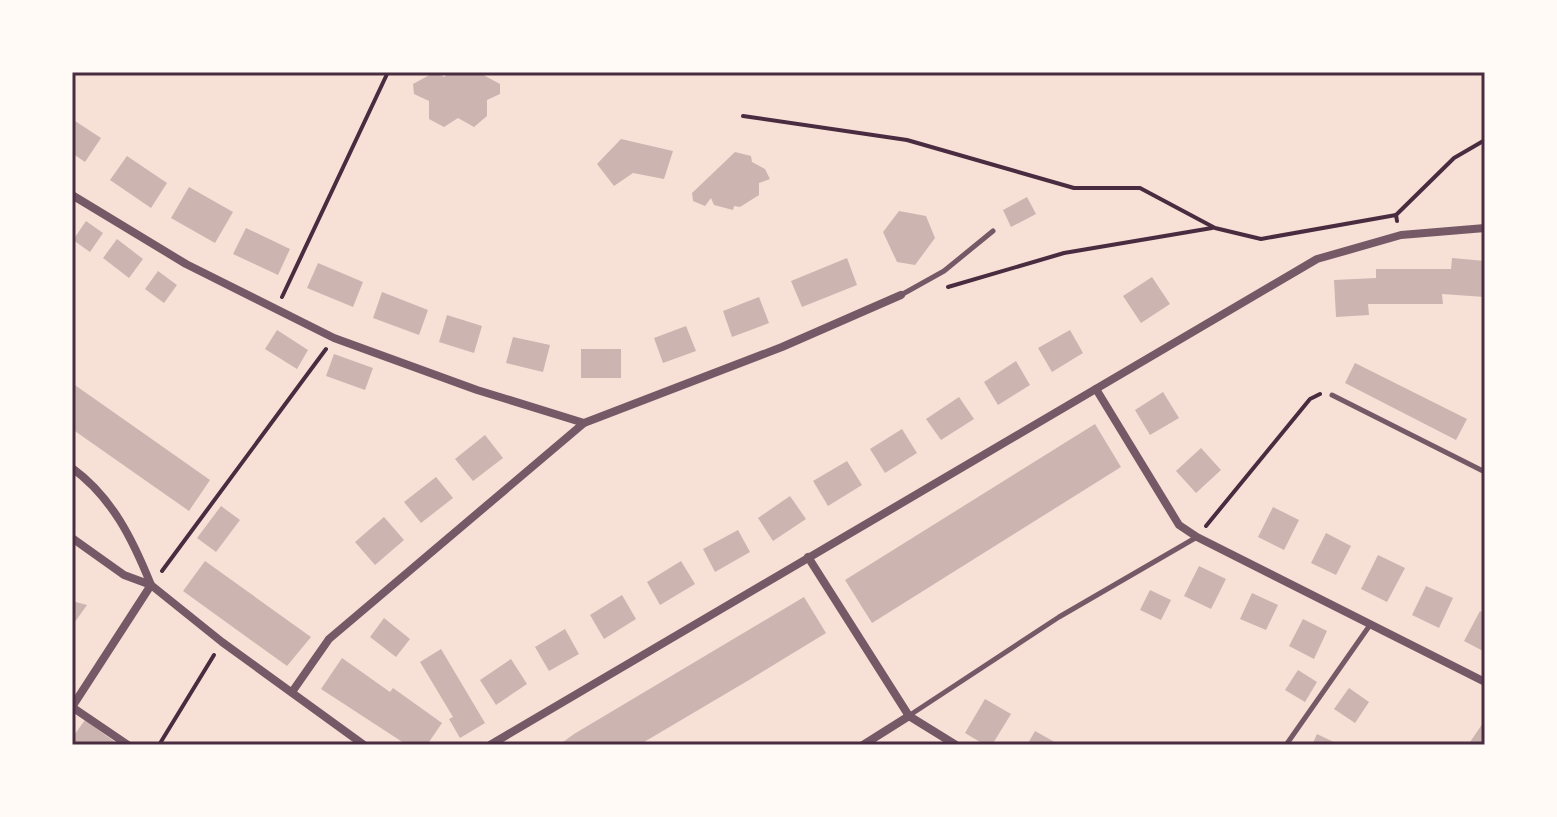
<svg xmlns="http://www.w3.org/2000/svg" width="1557" height="817" font-family="Ubuntu,sans-serif">
  <style>
    .building { fill: #ccb4b1 }
    .lines { fill: none; stroke-linecap: round; stroke-linejoin: round }
    .path { stroke: #4a2c40; stroke-width: 4 }
    .service { stroke: #755966; stroke-width: 5 }
    .minor { stroke: #755966; stroke-width: 8 }
    .neatline { fill: none; stroke: #4a2c40; stroke-width: 3 }
  </style>
  <rect width="100%" height="100%" fill="#f7e1d7"/>
  <g class="building">
    <path d="M435,72L444,77L451,72H478L500,84V94L487,100V116L474,127L458,118L444,127L429,119V101L414,94L413,84Z"/>
    <path d="M72,119L101,138L85,162L72,153Z"/>
    <path d="M621,139L673,151L664,179L633,173L614,186L597,164Z"/>
    <path d="M735,152L751,156L752,162L765,169L770,179L759,183V195L740,207L734,206L733,210L714,205L711,198L705,206L693,201L692,193Z"/>
    <path d="M127,156L167,183L151,208L110,180Z"/>
    <path d="M189,187L233,212L215,243L171,218Z"/>
    <path d="M1027,197L1036,214L1011,227L1003,210Z"/>
    <path d="M899,211L926,216L935,238L915,265L897,262L883,232Z"/>
    <path d="M86,221L103,233L90,252L73,240Z"/>
    <path d="M246,228L290,249L278,275L233,254Z"/>
    <path d="M117,239L143,259L129,278L103,258Z"/>
    <path d="M847,258L857,285L802,307L791,281Z"/>
    <path d="M1452,258L1485,261V297L1442,294L1443,304H1368L1369,315L1336,317L1334,280L1376,278V269H1451Z"/>
    <path d="M318,263L363,282L353,307L307,288Z"/>
    <path d="M158,271L177,285L164,303L145,289Z"/>
    <path d="M1152,277L1170,304L1141,323L1123,296Z"/>
    <path d="M382,292L428,310L419,335L373,318Z"/>
    <path d="M759,297L769,323L732,337L723,311Z"/>
    <path d="M447,315L482,326L474,353L439,342Z"/>
    <path d="M686,326L696,351L663,363L654,338Z"/>
    <path d="M277,330L308,350L297,369L265,349Z"/>
    <path d="M1070,330L1083,353L1052,372L1038,348Z"/>
    <path d="M513,337L550,345L543,372L506,363Z"/>
    <rect x="581" y="349" width="40" height="29"/>
    <path d="M334,354L373,368L365,390L326,376Z"/>
    <path d="M1016,361L1030,385L998,405L984,382Z"/>
    <path d="M1355,363L1467,419L1456,440L1345,383Z"/>
    <path d="M72,383L210,480L189,511L72,429Z"/>
    <path d="M1163,392L1179,418L1150,435L1135,410Z"/>
    <path d="M959,397L974,419L941,440L926,419Z"/>
    <path d="M1095,424L1121,467L872,623L845,580Z"/>
    <path d="M902,429L917,453L885,473L870,449Z"/>
    <path d="M485,435L503,458L473,481L455,459Z"/>
    <path d="M1201,448L1221,470L1196,493L1176,471Z"/>
    <path d="M847,461L862,485L828,506L813,481Z"/>
    <path d="M436,477L453,498L421,523L404,502Z"/>
    <path d="M790,496L806,519L773,541L758,518Z"/>
    <path d="M221,506L240,520L216,552L197,538Z"/>
    <path d="M1273,507L1299,520L1284,550L1258,537Z"/>
    <path d="M384,517L404,540L375,565L355,542Z"/>
    <path d="M738,530L750,552L715,572L703,549Z"/>
    <path d="M1326,533L1351,546L1336,575L1311,563Z"/>
    <path d="M1378,555L1405,568L1387,602L1361,589Z"/>
    <path d="M205,561L311,637L287,666L183,591Z"/>
    <path d="M681,561L695,584L660,605L647,582Z"/>
    <path d="M1199,566L1226,579L1211,609L1184,596Z"/>
    <path d="M1426,586L1453,598L1439,628L1412,615Z"/>
    <path d="M1150,590L1171,600L1161,620L1140,610Z"/>
    <path d="M1252,593L1278,605L1266,630L1240,619Z"/>
    <path d="M622,595L636,619L604,639L590,615Z"/>
    <path d="M804,597L826,633L749,680L639,745H559L574,734Z"/>
    <path d="M72,601L87,605L72,626Z"/>
    <path d="M1480,611L1485,614V652L1464,641Z"/>
    <path d="M384,618L410,639L396,657L370,637Z"/>
    <path d="M1303,619L1327,631L1314,659L1289,646Z"/>
    <path d="M565,629L579,654L549,671L535,647Z"/>
    <path d="M441,649L485,723L460,738L449,719L453,717L420,662Z"/>
    <path d="M342,658L390,692L393,688L442,723L427,745H407L321,689Z"/>
    <path d="M511,659L527,684L496,705L480,680Z"/>
    <path d="M1298,670L1317,682L1305,702L1285,690Z"/>
    <path d="M1349,688L1369,702L1355,723L1334,709Z"/>
    <path d="M985,699L1011,714L992,745H985L965,733Z"/>
    <path d="M85,720L119,745H72V738Z"/>
    <path d="M1485,720V745H1468L1470,742Z"/>
    <path d="M1035,731L1060,745H1027Z"/>
    <path d="M1317,734L1340,745H1312Z"/>
  </g>
  <g class="lines">
    <g class="path">
      <path d="M743,116L907,140L1074,188H1140L1215,228L1261,239L1396,215L1397,221"/>
      <path d="M1396,215L1454,158L1485,140"/>
      <path d="M948,287L1064,253L1212,228"/>
      <path d="M282,297L388,72"/>
      <path d="M1206,526L1310,399L1320,394"/>
      <path d="M162,571L326,349"/>
      <path d="M159,745L214,655"/>
    </g>
    <g class="service">
      <path d="M901,295L944,271L993,231"/>
      <path d="M1332,395L1485,472"/>
      <path d="M910,715L1059,617L1197,537"/>
      <path d="M1286,745L1370,625"/>
    </g>
    <g class="minor">
      <path d="M72,195L186,264L334,338L477,390L584,423"/>
      <path d="M1096,389L1179,525L1197,537L1485,682"/>
      <path d="M72,468C112,497 133,540 151,585"/>
      <path d="M72,538L124,575L151,585L222,642L364,745"/>
      <path d="M808,557L909,716L956,745"/>
      <path d="M292,692L329,639L584,423L782,347L901,295"/>
      <path d="M72,707L151,585"/>
      <path d="M72,707L128,745"/>
      <path d="M490,745L1317,259L1401,235L1485,228"/>
      <path d="M863,745L909,716"/>
    </g>
  </g>
  <rect width="1557" height="817" fill="none" stroke="#fffaf5" stroke-width="148"/>
  <rect x="74" y="74" width="1409" height="669" class="neatline"/>
</svg>
